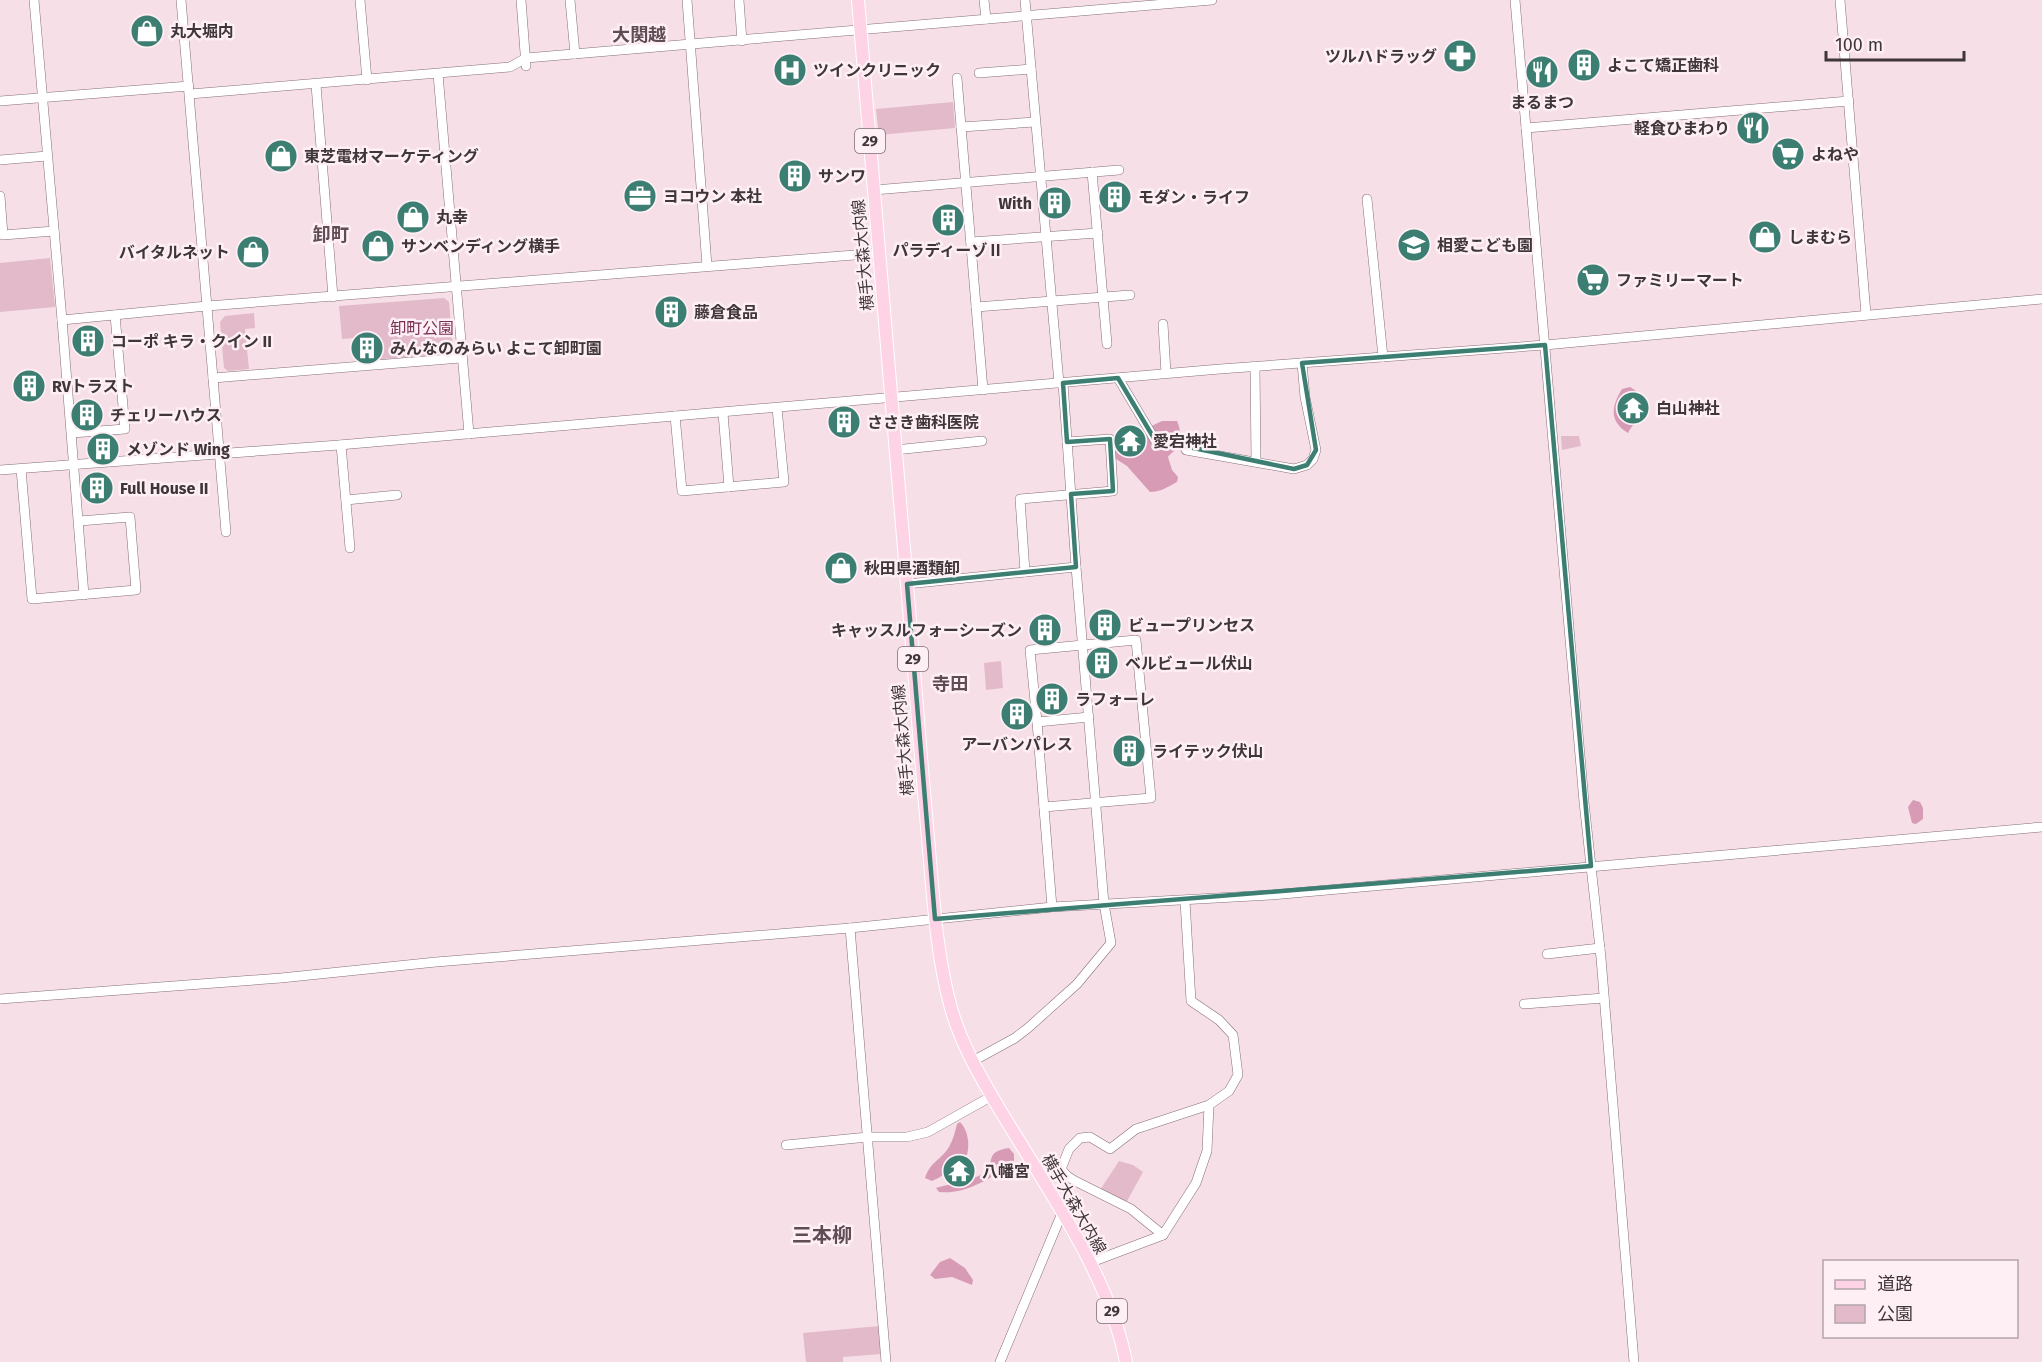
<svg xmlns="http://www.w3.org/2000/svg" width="2042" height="1362" font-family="'Fira Sans','Noto Sans JP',sans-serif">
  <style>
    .green { fill: #e2baca }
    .forest { fill: #d79bb5 }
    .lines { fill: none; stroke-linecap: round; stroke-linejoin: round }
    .minor-casing { stroke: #856f78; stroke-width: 10 }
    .major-casing { stroke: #fff; stroke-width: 14 }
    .minor { stroke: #fff; stroke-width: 9 }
    .major { stroke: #fed3e5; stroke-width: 12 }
    .marked { fill: none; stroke: #3c7f72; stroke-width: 4.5; stroke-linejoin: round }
    .labels { text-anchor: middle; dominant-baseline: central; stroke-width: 5; stroke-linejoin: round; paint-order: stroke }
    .shield { fill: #feeff5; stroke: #786e71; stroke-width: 1.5 }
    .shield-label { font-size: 15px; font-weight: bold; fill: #3f3639 }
    .poi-label { font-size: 16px; font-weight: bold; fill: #3f3639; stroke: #feeff5; text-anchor: start }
    .street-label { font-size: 16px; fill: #3f3639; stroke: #feeff5 }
    .park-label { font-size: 16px; fill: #793155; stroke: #feeff5 }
    .neighbourhood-label { font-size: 18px; font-weight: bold; fill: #604c54; stroke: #feeff5 }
    .quarter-label { font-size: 20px; font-weight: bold; fill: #604c54; stroke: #feeff5 }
  </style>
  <rect width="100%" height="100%" fill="#f7dfe8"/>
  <g class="green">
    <path d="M953,102L955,128L879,135L876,109Z"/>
    <path d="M50,258L55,307L0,312V263Z"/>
    <path d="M444,298L449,302L453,349L449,354L381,359L379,336L342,339L339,306Z"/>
    <path d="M254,313L255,328L245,329L249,369L228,371L224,368L220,322L225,316Z"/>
    <path d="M1561,436H1579L1581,446L1562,450Z"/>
    <path d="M1001,661L1003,688L986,690L984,663Z"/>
    <path d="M1119,1161L1133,1165L1143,1172L1126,1203L1100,1190Z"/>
    <path d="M879,1326L881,1354L843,1357V1362H806L803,1333Z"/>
  </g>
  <g class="forest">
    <path d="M1630,387L1644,396C1650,418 1636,417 1628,433C1609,421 1611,407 1622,389Z"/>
    <path d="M1162,421H1177C1181,429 1182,443 1175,450C1172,453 1169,455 1168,457L1172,470L1178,477L1177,482C1168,487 1160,492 1150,492L1127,466L1113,457C1113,441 1112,430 1130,425L1141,431Z"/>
    <path d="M1913,800L1920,802L1923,808V819L1916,824L1912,823L1908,807Z"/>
    <path d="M960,1122C968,1130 970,1144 967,1155C964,1163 940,1178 932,1181L925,1178C930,1162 940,1161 949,1147C953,1140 955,1132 957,1124Z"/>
    <path d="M1009,1148L1014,1154V1161C993,1177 967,1195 939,1192L936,1188C948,1184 977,1180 985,1172C996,1161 984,1152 1009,1148Z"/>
    <path d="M950,1258L965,1268L973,1280L972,1285L952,1277L935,1279L930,1275L940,1262Z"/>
  </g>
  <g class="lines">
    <defs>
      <g id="minor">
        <path d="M34,0L62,320L84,595"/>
        <path d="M181,0L226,532"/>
        <path d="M360,0L367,80"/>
        <path d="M521,0L526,66"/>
        <path d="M570,0L575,54"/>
        <path d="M687,0L707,266"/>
        <path d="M739,0L742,41"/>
        <path d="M984,0L986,19"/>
        <path d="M1025,0L1059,383"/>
        <path d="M1515,0L1584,802L1601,958L1634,1362"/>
        <path d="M1840,0L1866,314"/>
        <path d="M979,73L1031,69"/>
        <path d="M438,74L469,434"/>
        <path d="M957,78L983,390"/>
        <path d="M316,85L333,297"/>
        <path d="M190,94L510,67L526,58L1212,0"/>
        <path d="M0,101L189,86"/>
        <path d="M961,127L1035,122"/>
        <path d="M1526,128L1849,101"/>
        <path d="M0,160L47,156"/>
        <path d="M1092,172L1107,344"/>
        <path d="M874,190L1119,170"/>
        <path d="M0,196L3,235L54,231"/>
        <path d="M1367,199L1383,357"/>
        <path d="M971,242L1098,233"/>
        <path d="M976,307L1130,295"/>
        <path d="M62,320L207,306L880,253"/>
        <path d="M1163,324L1166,373"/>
        <path d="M1255,366L1256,462"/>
        <path d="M213,378L461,358"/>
        <path d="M1118,378L1155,440L1185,446L1186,450L1294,469L1307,465L1313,459L1316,450L1305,397L1302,363"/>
        <path d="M723,413L729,487"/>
        <path d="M675,416L682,491L784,482L777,408"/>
        <path d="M72,433L125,429L115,315"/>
        <path d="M341,445L350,548"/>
        <path d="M895,450L982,441"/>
        <path d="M21,469L32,599L136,590L130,517L79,521"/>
        <path d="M0,470L339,445L1220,369L1545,345L2042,299"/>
        <path d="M346,500L397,495"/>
        <path d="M1025,572L1020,499L1113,491L1110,439L1067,442"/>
        <path d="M907,584L1076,567"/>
        <path d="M1037,722L1052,907"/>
        <path d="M1044,807L1151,798L1136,640L1030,650L1037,722L1089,717"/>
        <path d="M850,928L886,1362"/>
        <path d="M1547,954L1600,948"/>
        <path d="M0,999L281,978L436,962L850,928L1052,907L1271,895L2042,827"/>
        <path d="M1524,1004L1604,998"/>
        <path d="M973,1061L1015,1038L1028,1028L1077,984L1111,943L1104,904L1076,567L1063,383"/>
        <path d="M786,1145L868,1137H907L928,1132L992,1096"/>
        <path d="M1061,1169L1067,1176L1075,1181L1131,1209L1163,1235"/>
        <path d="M1043,1182L1061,1169L1069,1149L1080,1138L1090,1137L1110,1149L1136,1129L1209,1105"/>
        <path d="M1089,1263L1163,1235L1196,1183L1207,1151L1209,1105L1229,1091L1238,1075L1233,1035L1219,1020L1191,1001L1185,901"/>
        <path d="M1000,1362L1062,1213"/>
      </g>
      <path id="major" d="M858,0C877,219 895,438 913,656C918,725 924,793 930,861C934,910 938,961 951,1008C961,1044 981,1078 1000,1110C1046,1187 1109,1274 1126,1362"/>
    </defs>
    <use href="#minor" class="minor-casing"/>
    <use href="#major" class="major-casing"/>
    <use href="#minor" class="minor"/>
    <use href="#major" class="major"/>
  </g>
  <path class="marked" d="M1545,345L1591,866L935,919L907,584L1076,567L1071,494L1113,491L1110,439L1067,442L1063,383L1118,378L1155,440L1294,469L1307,465L1316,450L1302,363Z"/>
  <defs>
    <symbol id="shop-disc" viewBox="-11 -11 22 22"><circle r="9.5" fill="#3c7f72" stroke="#feeff5"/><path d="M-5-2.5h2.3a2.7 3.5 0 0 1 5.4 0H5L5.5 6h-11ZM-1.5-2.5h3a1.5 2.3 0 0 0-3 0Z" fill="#fff"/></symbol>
    <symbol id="pharmacy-disc" viewBox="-11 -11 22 22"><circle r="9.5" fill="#3c7f72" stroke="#feeff5"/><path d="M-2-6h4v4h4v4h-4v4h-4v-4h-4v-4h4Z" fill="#fff"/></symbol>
    <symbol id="building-disc" viewBox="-11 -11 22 22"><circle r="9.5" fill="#3c7f72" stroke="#feeff5"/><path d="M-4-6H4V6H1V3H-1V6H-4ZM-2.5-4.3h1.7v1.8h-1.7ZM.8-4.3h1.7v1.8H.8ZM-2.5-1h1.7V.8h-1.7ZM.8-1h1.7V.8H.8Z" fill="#fff"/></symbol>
    <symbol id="hospital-disc" viewBox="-11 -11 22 22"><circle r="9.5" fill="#3c7f72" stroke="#feeff5"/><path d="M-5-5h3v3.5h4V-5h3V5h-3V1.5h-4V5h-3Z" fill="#fff"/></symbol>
    <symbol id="restaurant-disc" viewBox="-11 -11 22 22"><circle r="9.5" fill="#3c7f72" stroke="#feeff5"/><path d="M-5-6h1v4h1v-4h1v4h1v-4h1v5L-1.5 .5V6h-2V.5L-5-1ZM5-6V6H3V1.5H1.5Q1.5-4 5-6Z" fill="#fff"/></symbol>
    <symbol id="supermarket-disc" viewBox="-11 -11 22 22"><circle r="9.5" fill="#3c7f72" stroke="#feeff5"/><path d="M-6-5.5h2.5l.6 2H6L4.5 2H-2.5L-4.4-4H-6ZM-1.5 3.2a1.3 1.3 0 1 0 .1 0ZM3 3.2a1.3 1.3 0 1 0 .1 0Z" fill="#fff"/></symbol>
    <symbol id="office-disc" viewBox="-11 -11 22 22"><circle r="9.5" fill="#3c7f72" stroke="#feeff5"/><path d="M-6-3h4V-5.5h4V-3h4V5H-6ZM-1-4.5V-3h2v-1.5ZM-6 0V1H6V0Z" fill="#fff"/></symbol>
    <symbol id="school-disc" viewBox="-11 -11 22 22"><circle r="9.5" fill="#3c7f72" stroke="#feeff5"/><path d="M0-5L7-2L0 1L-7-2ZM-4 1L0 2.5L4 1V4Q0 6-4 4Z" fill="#fff"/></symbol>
    <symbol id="temple-disc" viewBox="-11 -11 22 22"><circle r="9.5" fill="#3c7f72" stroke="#feeff5"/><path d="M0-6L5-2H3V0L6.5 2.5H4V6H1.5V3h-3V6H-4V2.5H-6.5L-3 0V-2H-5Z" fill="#fff"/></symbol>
  </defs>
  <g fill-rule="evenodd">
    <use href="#shop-disc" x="128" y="12" width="38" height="38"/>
    <use href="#pharmacy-disc" x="1441" y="37" width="38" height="38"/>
    <use href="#building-disc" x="1565" y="46" width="38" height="38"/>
    <use href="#hospital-disc" x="771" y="51" width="38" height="38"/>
    <use href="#restaurant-disc" x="1523" y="53" width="38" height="38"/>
    <use href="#restaurant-disc" x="1734" y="109" width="38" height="38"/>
    <use href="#supermarket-disc" x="1769" y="135" width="38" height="38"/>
    <use href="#shop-disc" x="262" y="137" width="38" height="38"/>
    <use href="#building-disc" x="776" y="157" width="38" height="38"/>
    <use href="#office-disc" x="621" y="177" width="38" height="38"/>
    <use href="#building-disc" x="1096" y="178" width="38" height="38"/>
    <use href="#building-disc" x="1036" y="184" width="38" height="38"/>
    <use href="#shop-disc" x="394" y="198" width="38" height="38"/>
    <use href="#building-disc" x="929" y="201" width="38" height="38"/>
    <use href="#shop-disc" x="1746" y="218" width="38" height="38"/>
    <use href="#school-disc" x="1395" y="226" width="38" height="38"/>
    <use href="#shop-disc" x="359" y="227" width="38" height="38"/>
    <use href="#shop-disc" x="234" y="233" width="38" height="38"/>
    <use href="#supermarket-disc" x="1574" y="261" width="38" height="38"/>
    <use href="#building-disc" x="652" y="293" width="38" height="38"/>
    <use href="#building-disc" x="69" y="322" width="38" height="38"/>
    <use href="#building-disc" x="348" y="329" width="38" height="38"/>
    <use href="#building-disc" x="10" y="367" width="38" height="38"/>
    <use href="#temple-disc" x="1614" y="389" width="38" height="38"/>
    <use href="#building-disc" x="68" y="396" width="38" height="38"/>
    <use href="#building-disc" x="825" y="403" width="38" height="38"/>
    <use href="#temple-disc" x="1111" y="422" width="38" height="38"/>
    <use href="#building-disc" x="84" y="430" width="38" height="38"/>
    <use href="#building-disc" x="78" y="469" width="38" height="38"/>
    <use href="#shop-disc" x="822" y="549" width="38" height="38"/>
    <use href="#building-disc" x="1086" y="606" width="38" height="38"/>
    <use href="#building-disc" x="1026" y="611" width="38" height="38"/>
    <use href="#building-disc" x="1083" y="644" width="38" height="38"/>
    <use href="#building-disc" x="1033" y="680" width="38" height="38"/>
    <use href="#building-disc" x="998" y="695" width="38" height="38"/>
    <use href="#building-disc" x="1110" y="732" width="38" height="38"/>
    <use href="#temple-disc" x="940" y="1152" width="38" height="38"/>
  </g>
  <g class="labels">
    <g class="shield">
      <rect x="855" y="129" width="30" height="24" rx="4.5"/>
      <rect x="898" y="647" width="30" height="24" rx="4.5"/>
      <rect x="1097" y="1299" width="30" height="24" rx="4.5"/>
    </g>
    <g class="shield-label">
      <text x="870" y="141">29</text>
      <text x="913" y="659">29</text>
      <text x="1112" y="1311">29</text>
    </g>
    <g class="poi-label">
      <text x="170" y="31">丸大堀内</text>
      <text x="1437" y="56" text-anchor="end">ツルハドラッグ</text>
      <text x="1607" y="65">よこて矯正歯科</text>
      <text x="813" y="70">ツインクリニック</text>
      <text x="1542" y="102" text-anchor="middle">まるまつ</text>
      <text x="1730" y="128" text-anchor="end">軽食ひまわり</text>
      <text x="1811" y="154">よねや</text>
      <text x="304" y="156">東芝電材マーケティング</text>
      <text x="818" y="176">サンワ</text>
      <text x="663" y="196">ヨコウン 本社</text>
      <text x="1138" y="197">モダン・ライフ</text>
      <text x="1032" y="203" text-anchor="end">With</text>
      <text x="436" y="217">丸幸</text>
      <text x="1788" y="237">しまむら</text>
      <text x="1437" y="245">相愛こども園</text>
      <text x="401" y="246">サンベンディング横手</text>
      <text x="948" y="250" text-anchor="middle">パラディーゾⅡ</text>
      <text x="230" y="252" text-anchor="end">バイタルネット</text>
      <text x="1616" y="280">ファミリーマート</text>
      <text x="694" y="312">藤倉食品</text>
      <text x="111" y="341">コーポ キラ・クイン II</text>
      <text x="390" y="348">みんなのみらい よこて卸町園</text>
      <text x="52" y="386">RVトラスト</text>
      <text x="1656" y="408">白山神社</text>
      <text x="110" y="415">チェリーハウス</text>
      <text x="867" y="422">ささき歯科医院</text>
      <text x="1153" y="441">愛宕神社</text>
      <text x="126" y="449">メゾンド Wing</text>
      <text x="120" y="488">Full House II</text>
      <text x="864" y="568">秋田県酒類卸</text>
      <text x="1128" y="625">ビュープリンセス</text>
      <text x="1022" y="630" text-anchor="end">キャッスルフォーシーズン</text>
      <text x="1125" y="663">ベルビュール伏山</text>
      <text x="1075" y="699">ラフォーレ</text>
      <text x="1017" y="744" text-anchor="middle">アーバンパレス</text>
      <text x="1152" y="751">ライテック伏山</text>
      <text x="982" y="1171">八幡宮</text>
    </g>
    <g class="street-label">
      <text transform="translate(863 255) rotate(-95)">横手大森大内線</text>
      <text transform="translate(903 740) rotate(-95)">横手大森大内線</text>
      <text transform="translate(1074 1204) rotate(60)">横手大森大内線</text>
    </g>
    <g class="park-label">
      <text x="422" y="328">卸町公園</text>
    </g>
    <g class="neighbourhood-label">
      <text x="639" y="35">大関越</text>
      <text x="331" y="235">卸町</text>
      <text x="950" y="684">寺田</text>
    </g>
    <g class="quarter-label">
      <text x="822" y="1235">三本柳</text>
    </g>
  </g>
  <rect x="1823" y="1260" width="195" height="78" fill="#feeff5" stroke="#b2a5aa" stroke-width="1.5"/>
  <rect x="1835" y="1280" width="30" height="9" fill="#fed3e5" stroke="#b2a5aa" stroke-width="1.5"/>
  <text x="1877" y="1290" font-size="18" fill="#3f3639">道路</text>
  <rect x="1835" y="1305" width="30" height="18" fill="#e2baca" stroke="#b2a5aa" stroke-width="1.5"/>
  <text x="1877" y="1320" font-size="18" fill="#3f3639">公園</text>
  <path d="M1826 51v9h138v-9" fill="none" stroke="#3f3639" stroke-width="3"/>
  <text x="1835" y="51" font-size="18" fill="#3f3639" stroke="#feeff5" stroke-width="4.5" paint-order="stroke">100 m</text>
</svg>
